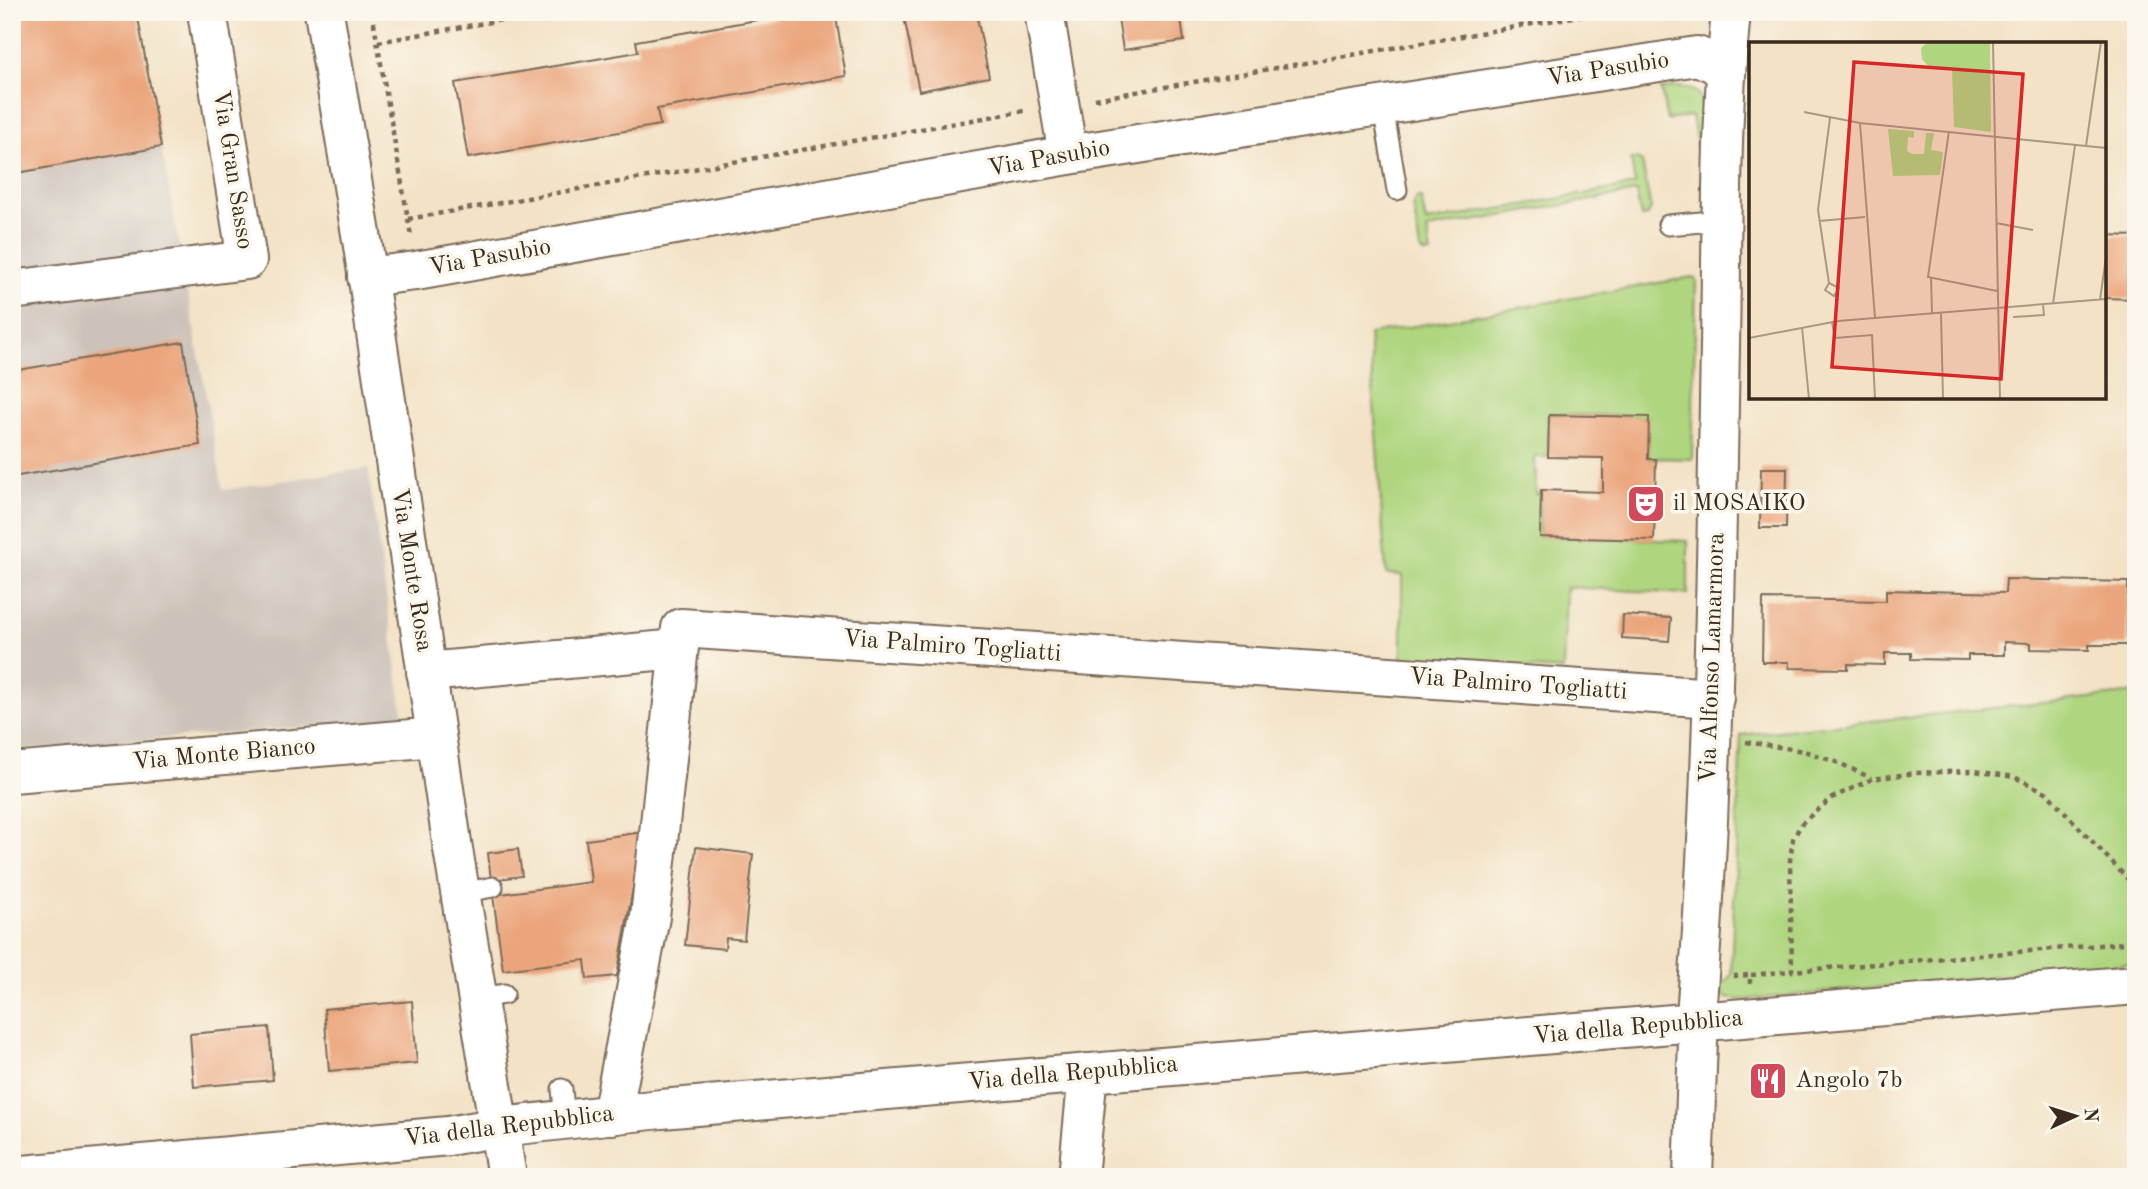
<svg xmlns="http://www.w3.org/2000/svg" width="2148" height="1189" font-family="'Old Standard TT',serif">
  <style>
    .industrial { fill: #ccc2b9 }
    .green { fill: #afd57f; stroke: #75804e; stroke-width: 2 }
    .building { fill: #eba57b }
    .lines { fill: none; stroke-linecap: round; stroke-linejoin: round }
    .lane-casing { stroke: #7b6a59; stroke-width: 23 }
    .street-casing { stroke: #7b6a59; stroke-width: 42 }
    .secondary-casing { stroke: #7b6a59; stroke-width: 42 }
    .path { stroke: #7b6a59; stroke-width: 4.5; stroke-dasharray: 5 5; stroke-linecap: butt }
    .lane { stroke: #fff; stroke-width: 19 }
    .street { stroke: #fff; stroke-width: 38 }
    .secondary { stroke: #fff; stroke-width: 38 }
    .labels { text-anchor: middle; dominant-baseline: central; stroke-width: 7; stroke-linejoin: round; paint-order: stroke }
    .street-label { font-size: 24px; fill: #3b2a1e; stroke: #fbf7ec }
    .poi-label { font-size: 24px; fill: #3b2a1e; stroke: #fbf7ec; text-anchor: start }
    .inset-road { fill: none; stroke: #a99883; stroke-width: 2 }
    .view { fill: #d62828; fill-opacity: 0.15; stroke: #d62828; stroke-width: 3.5 }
    .inset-edge { fill: none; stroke: #3b2a1e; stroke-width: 3.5 }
  </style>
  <rect width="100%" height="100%" fill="#fbf7ec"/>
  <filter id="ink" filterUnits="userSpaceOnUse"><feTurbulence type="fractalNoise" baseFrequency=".0143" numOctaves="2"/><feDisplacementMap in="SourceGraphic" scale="14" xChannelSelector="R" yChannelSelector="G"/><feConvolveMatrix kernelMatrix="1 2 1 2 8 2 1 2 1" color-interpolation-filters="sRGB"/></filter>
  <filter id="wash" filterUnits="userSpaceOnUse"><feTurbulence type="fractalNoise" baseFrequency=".00686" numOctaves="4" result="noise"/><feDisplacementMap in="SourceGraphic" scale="28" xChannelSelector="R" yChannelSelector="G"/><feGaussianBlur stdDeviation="1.57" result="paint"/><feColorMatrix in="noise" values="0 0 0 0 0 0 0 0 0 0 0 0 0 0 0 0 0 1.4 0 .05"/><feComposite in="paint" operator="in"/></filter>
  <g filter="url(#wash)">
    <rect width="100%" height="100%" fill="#f3e2c6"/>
    <path class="industrial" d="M12,12H137L223,490L368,468L403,714L393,720L12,751Z"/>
    <g class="green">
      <path d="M1677,87C1684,88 1693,88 1698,94C1706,104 1702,143 1701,157H1699L1692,116L1667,120L1661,89Z"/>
      <path d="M1631,159H1637L1642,162L1651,209L1647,216L1641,217L1636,192L1427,229L1431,253L1426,254L1420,250L1413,204L1416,199L1421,198L1426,222L1635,185Z"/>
      <path d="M1692,277L1696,279L1692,459L1648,458V417L1549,414L1548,457H1535L1536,494H1540L1539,536L1688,541V594L1566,587L1563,670L1402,660V575L1386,574L1369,334Z"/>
      <path d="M2136,693V963L1742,1000L1726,998L1720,988L1731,975L1741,735Z"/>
    </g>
    <g id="blocks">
      <g class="building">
        <path d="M12,12H137L161,147L12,174Z"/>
        <path d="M803,12H835L846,76L657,109L660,125L468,158L455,83L638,52L636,41Z"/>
        <path d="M903,12H976L989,77L919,91Z"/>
        <path d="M1117,12H1180L1184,41L1123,50Z"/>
        <path d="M2104,235L2136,236V299L2104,298Z"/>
        <path d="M183,342L200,445L12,477V371Z"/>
        <path d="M1549,415L1649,417L1648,459H1656L1654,540L1540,537L1541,490L1603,492V458L1548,457Z"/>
        <path d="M1761,468H1787L1786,528H1760Z"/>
        <path d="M2006,579L2128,582L2127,645H2089V650L2031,649V643L2004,642V655H1968V660L1911,659V653H1885V665L1848,664V669L1789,668V662H1762L1763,599L1886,601V590L2005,593Z"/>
        <path d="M1623,615L1671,618L1669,641L1622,638Z"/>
        <path d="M643,832L617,976L587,979L585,960L503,970L493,895L591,882L586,840Z"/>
        <path d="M696,847L753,854L744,940L726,938L725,949L685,945Z"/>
        <path d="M518,849L522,876L491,880L488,853Z"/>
        <path d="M412,1001L417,1063L329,1071L324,1009Z"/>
        <path d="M269,1027L273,1080L194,1087L190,1034Z"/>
      </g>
    </g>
  </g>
  <g filter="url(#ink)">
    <use href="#blocks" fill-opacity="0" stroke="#7b6a59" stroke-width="2"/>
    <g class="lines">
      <defs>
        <g id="lane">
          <path d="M1383,107L1397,190"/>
          <path d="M1668,225L1723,220"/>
          <path d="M460,893L493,887"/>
          <path d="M477,999L504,994"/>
          <path d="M562,1089L565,1120"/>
        </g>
        <g id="street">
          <path d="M1044,12L1068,155"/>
          <path d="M367,277L416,271L1068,155L1697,56L1716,64L1726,75"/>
          <path d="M12,290L247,260L207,12"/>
          <path d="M426,672L678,649"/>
          <path d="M12,773L436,737"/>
          <path d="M612,1115L650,917L681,628L1714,698"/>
          <path d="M1078,1177L1088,1073"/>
          <path d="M1693,1177L1698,1041L1697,1002C1714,783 1716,564 1720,346C1722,235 1720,123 1731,12"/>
        </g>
        <g id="secondary">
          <path d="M324,12L363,246L453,849L507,1177"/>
          <path d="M12,1176L448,1136L500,1127L661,1109L2136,985"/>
        </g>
      </defs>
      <use href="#lane" class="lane-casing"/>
      <use href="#street" class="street-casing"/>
      <use href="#secondary" class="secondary-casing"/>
      <g class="path">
        <path d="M372,12L411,236"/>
        <path d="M378,42L518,17L520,12"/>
        <path d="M1095,99L1602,12"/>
        <path d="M408,219L1024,111"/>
        <path d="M1746,742L1804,751L1839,763L1871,778"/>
        <path d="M2136,888L2046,792L2014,777L1975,771L1915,773L1872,779L1832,798L1802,823L1793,839L1790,860L1792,971L2136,942"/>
        <path d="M1733,976L1750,975"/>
        <path d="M1750,984V975L1792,971"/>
      </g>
      <use href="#lane" class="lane"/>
      <use href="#street" class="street"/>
      <use href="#secondary" class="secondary"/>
    </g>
  </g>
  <defs>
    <symbol id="theatre-square" viewBox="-11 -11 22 22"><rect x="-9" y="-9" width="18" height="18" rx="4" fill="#d1495b" stroke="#fbf7ec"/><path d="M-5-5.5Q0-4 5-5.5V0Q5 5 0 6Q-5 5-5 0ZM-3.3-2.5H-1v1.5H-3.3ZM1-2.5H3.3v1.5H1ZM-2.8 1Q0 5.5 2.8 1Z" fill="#fff"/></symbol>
    <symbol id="restaurant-square" viewBox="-11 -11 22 22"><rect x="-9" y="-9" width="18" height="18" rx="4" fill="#d1495b" stroke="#fbf7ec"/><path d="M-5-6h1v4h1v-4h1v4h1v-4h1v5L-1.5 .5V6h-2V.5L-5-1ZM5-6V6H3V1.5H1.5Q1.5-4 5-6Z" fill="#fff"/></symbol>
  </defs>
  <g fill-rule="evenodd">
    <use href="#theatre-square" x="1624" y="482" width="44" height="44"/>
    <use href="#restaurant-square" x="1746" y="1059" width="44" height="44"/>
  </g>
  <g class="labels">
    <g class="street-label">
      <text transform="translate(1608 70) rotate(-9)">Via Pasubio</text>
      <text transform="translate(1049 159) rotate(-10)">Via Pasubio</text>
      <text transform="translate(232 170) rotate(81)">Via Gran Sasso</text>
      <text transform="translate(490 258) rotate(-10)">Via Pasubio</text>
      <text transform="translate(411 570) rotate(81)">Via Monte Rosa</text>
      <text transform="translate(952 647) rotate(4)">Via Palmiro Togliatti</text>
      <text transform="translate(1713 658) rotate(-88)">Via Alfonso Lamarmora</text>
      <text transform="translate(1518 685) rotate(4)">Via Palmiro Togliatti</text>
      <text transform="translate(224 755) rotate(-5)">Via Monte Bianco</text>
      <text transform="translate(1638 1028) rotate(-5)">Via della Repubblica</text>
      <text transform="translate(1073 1074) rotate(-5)">Via della Repubblica</text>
      <text transform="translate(509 1127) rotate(-7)">Via della Repubblica</text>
    </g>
    <g class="poi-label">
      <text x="1673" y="504">il MOSAIKO</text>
      <text x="1795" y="1081">Angolo 7b</text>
    </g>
  </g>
  <g transform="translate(1749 42)">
    <rect width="357" height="357" fill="#f3e2c6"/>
    <path d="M179,0H241L242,90L205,85L203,27L181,26L173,17L172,6ZM139,87L165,89V96L159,95L158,109L164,112H175L177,91H185L182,108L194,110L191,133L144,134Z" fill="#afd57f"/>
    <path class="inset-road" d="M244,0L251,357M55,70L111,81L357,106M111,81L126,276M200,89L179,235L248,249M337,104L352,0M70,179L116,175M247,181L284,188M182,235L183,271M80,241L90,246L85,254L76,248L80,241L69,168L81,76M351,258L357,215M304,262L326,103M192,271L194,357M264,275L295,273L294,262M83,280L86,296L123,293L126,357M53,285L60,357M0,296L89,279L357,257"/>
    <path class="view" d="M105,20L274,32L252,337L83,325Z"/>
    <rect width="357" height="357" class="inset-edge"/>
  </g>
  <rect width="2148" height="1189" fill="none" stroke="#fbf7ec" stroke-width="42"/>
  <g transform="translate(2075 1116) rotate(86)" stroke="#fbf7ec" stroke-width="5" paint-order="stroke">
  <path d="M0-5L12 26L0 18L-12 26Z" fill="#3b2a1e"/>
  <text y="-10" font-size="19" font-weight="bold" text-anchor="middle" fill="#3b2a1e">N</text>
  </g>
</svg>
